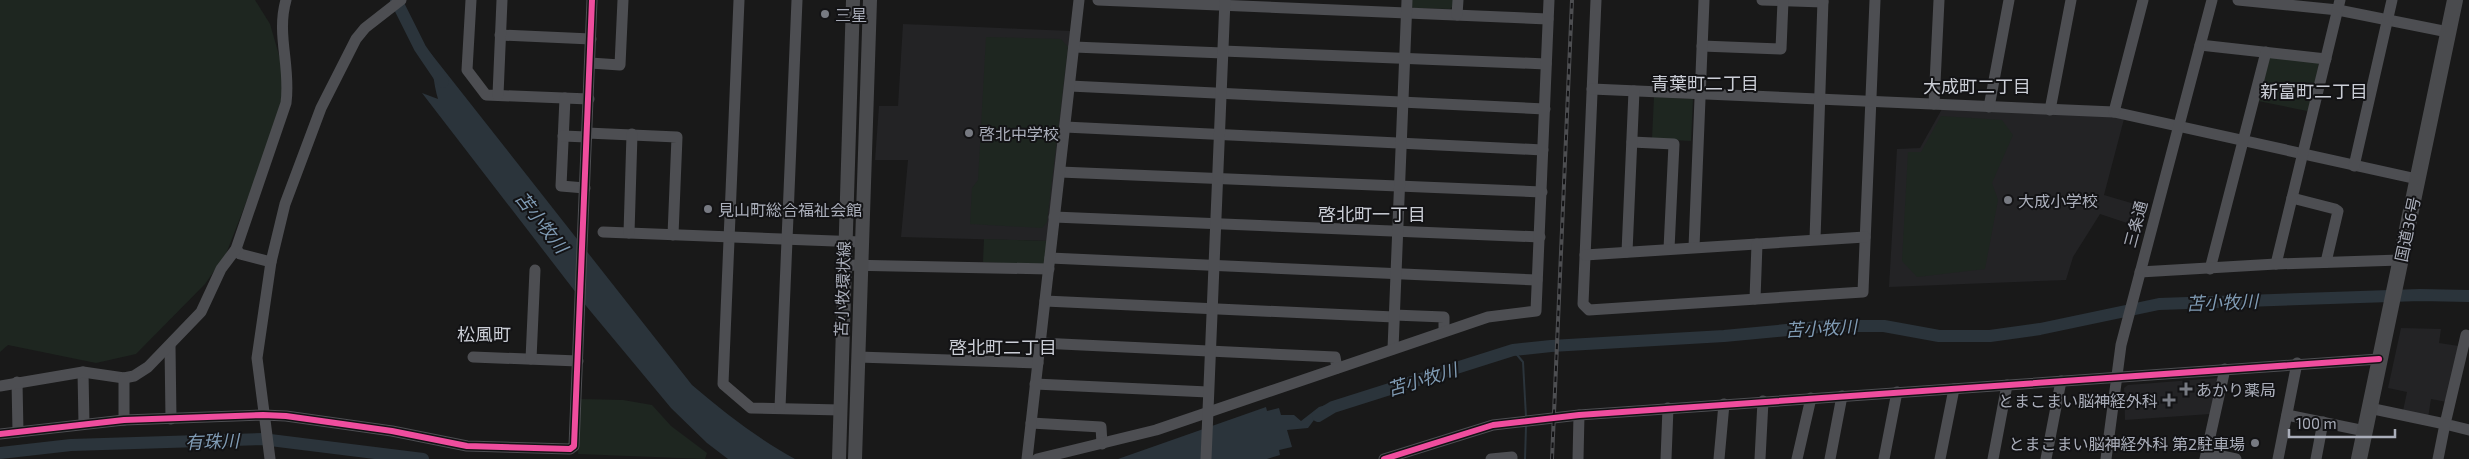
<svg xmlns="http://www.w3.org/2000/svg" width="2469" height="459" font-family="'Exo 2','Noto Sans JP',sans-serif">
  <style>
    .built { fill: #232325 }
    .green { fill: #1e2620 }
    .water { fill: #2b343b }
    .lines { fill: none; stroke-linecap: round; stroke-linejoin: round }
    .stream { stroke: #2b343b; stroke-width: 2 }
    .river { stroke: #2b343b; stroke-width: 12 }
    .minor { stroke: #4d4e52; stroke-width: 11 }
    .major { stroke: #4a4b4e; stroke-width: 14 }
    .highway { stroke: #4a4b4e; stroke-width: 16 }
    .rail-casing { stroke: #4d4e51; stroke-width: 4 }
    .rail { stroke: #131315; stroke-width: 2; stroke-dasharray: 5.5; stroke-linecap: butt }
    .cycleway-casing { stroke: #131315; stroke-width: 9 }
    .cycleway { stroke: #ef4d9e; stroke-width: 6 }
    .poi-dot { fill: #777a82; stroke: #131315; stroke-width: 2 }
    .labels { text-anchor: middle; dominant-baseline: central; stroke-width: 4; stroke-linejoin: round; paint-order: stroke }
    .poi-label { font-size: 16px; fill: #aaaeba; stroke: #131315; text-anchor: start }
    .street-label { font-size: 16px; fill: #aaaeba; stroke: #131315 }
    .neighbourhood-label { font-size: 18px; fill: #cbced6; stroke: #131315 }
    .water-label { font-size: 18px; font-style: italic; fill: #809cb5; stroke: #131315 }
  </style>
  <rect width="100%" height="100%" fill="#191919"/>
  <g class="built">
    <path d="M903,24L1072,31L1049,241L901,237L908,160H875L879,106H898Z"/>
    <path d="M1942,109L2114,116L2124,119L2104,195L2138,205L2133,225L2100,214L2073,257L2066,280L1889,287L1897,149L1920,148Z"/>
    <path d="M2401,328L2441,329L2439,343L2459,346L2447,402L2431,399L2428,418L2403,411L2407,392L2388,388Z"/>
    <path d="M2217,378L2218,379L2210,414L2125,420L2124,388L2128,385Z"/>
  </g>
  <g class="green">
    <path d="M0,0H255L270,24L285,76L284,98L263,159L226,254L205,284L136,354L96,363L8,345L0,352Z"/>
    <path d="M1410,0H1454L1453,6L1450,9L1414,8L1410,6Z"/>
    <path d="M986,37L1061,39L1068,47L1047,222L1042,228L970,224L972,188L978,180Z"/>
    <path d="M2270,56L2319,61L2311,107L2307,111L2258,101Z"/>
    <path d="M1654,97L1693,99L1691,141L1652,139Z"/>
    <path d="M1941,116L2002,120L2013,135L1992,183L1998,200L1985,269L1917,277L1902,261L1908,152H1921Z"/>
    <path d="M984,239L1049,241L1044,265L983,262Z"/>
    <path d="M581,399L623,400L652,405L671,426L707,453L705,459L578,454Z"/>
  </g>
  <g class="water">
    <path d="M429,51L692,385C725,413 757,438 795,459H728L707,443L671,408L587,307L422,93L438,99C433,82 433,67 429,51Z"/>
    <path d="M1333,403L1332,409L1314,420L1308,428L1287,430L1292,447L1279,450L1280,455L1267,459H1118L1266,407L1267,411L1279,408L1281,415H1294L1301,421L1319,407Z"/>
  </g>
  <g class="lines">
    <g class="stream">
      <path d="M1513,350L1523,362L1526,417"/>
      <path d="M1525,459L1526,426"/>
    </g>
    <g class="river">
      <path d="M396,0L420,48L443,82"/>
      <path d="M1318,416L1333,407L1513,350L1551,346L1724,336L1829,326H1884L1939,336H1990L2040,329L2159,304L2420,295L2469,296"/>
      <path d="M0,453L71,445L262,439L423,459"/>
    </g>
    <g class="minor">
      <path d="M471,0L467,70L486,95L589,99"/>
      <path d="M739,0L723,384L751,408L841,410"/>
      <path d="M1098,0L1548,19"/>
      <path d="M1596,0L1583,304L1589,310L1863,292L1875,0"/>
      <path d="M1762,0L1823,2"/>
      <path d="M2238,0L2338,10L2448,32"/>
      <path d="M1457,15L1458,0"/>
      <path d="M500,35L591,39"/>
      <path d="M2200,45L2326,59"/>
      <path d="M1702,46L1781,49L1783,1"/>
      <path d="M1074,47L1223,53"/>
      <path d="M1223,51L1546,64"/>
      <path d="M590,63L620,65L623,0"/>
      <path d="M1070,86L1545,109"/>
      <path d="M1592,89L2114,112L2417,179"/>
      <path d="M498,95L502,0"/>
      <path d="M565,98L561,186L585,188"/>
      <path d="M1934,104L1939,0"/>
      <path d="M1989,107L2009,0"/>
      <path d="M2050,110L2071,0"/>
      <path d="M2114,112L2143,0"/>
      <path d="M1065,127L1543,150"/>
      <path d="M587,133L677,137L673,235"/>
      <path d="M563,136L587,137"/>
      <path d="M1632,142L1674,144L1669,249"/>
      <path d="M2354,166L2392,0"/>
      <path d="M1060,172L1542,192"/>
      <path d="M2292,198L2335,209L2338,211L2326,262"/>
      <path d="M1054,217L1540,237"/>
      <path d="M603,232L861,242"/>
      <path d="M629,233L632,134"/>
      <path d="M1815,239L1823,0"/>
      <path d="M1694,247L1704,0"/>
      <path d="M236,249L240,254L271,262"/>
      <path d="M1627,252L1634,91"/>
      <path d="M1585,255L1865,237"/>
      <path d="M1050,258L1537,280"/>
      <path d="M2276,264L2340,0"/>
      <path d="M845,265L1049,269"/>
      <path d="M2210,269L2266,52"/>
      <path d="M2140,272L2276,264L2400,260"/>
      <path d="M1755,299L1757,244"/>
      <path d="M1045,301L1394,317"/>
      <path d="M1394,315L1444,317V331"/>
      <path d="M2466,335L2445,424L2469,430"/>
      <path d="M1040,343L1335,357L1337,368"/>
      <path d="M170,346L171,419"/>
      <path d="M1393,349L1407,0"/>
      <path d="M473,357L578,361"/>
      <path d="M858,357L1038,363"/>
      <path d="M531,359L535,270"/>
      <path d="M83,372L84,424"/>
      <path d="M17,382L18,432"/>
      <path d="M1035,384L1208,392"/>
      <path d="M0,386L83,372L124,378L134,376L148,367L201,312L221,269L236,249L286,103C291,66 276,35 286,0"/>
      <path d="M780,408L797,0"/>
      <path d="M2369,408L2445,424L2438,459"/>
      <path d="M2287,415L2365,431"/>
      <path d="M124,420V378"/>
      <path d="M1031,423L1101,427L1102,444"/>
      <path d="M0,434L124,420L263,415L286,416L392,431L467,446L570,449L574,446L592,0"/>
      <path d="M2207,453L2236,459"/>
      <path d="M270,459L257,358L271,262L285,204L321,108L356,39L365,28L401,0"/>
      <path d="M1027,459L1079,0"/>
      <path d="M1037,459L1156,430L1488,317L1536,311L1549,0"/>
      <path d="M1206,459L1225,0"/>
      <path d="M1384,459L1493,425L1579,415L2379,359"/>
      <path d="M1491,459L1512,457V459"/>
      <path d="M1578,459L1579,415"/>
      <path d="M1666,459L1668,408"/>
      <path d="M1719,459L1724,404"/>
      <path d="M1760,459L1763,401"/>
      <path d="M1797,459L1811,398"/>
      <path d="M1830,459L1842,396"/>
      <path d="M1884,459L1897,392"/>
      <path d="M1940,459L1954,389"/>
      <path d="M1993,459L2007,385"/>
      <path d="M2046,459L2061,381"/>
      <path d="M2106,459L2121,345L2212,0"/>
      <path d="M2205,459L2225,369"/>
      <path d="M2278,459L2297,363"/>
      <path d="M2316,459L2323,422"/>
    </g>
    <g class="major">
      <path d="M839,459L853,0"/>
      <path d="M855,459L870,0"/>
    </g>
    <path class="highway" d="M2359,459L2455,0"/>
    <defs>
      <path id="rail" d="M1552,459L1572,0"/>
    </defs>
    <use href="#rail" class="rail-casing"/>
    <use href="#rail" class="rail"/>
    <defs>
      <g id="cycleway">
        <path d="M0,434L124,420L263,415L286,416L392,431L467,446L570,449L574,446L592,0"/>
        <path d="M1384,459L1493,425L1579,415L2379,359"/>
      </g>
    </defs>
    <use href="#cycleway" class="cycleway-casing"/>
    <use href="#cycleway" class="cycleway"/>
  </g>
  <g class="poi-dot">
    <circle cx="825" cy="14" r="5"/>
    <circle cx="969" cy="133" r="5"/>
    <circle cx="2008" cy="200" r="5"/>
    <circle cx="708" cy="209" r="5"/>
    <path d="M2183.5 381.5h5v5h5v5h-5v5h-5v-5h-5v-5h5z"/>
    <path d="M2166.5 392.5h5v5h5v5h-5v5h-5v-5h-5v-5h5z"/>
    <circle cx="2255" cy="443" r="5"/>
  </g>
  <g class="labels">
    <g class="poi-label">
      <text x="835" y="14">三星</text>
      <text x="979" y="133">啓北中学校</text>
      <text x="2018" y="200">大成小学校</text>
      <text x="718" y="209">見山町総合福祉会館</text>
      <text x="2196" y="389">あかり薬局</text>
      <text x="2158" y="400" text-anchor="end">とまこまい脳神経外科</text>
      <text x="2245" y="443" text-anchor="end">とまこまい脳神経外科 第2駐車場</text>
    </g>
    <g class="street-label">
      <text transform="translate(2135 224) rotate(-75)">三条通</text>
      <text transform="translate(2407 229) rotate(-78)">国道36号</text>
      <text transform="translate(842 289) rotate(-88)">苫小牧環状線</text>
    </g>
    <g class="neighbourhood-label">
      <text x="1705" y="83">青葉町二丁目</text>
      <text x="1977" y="86">大成町二丁目</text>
      <text x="2314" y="91">新富町二丁目</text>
      <text x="1372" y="214">啓北町一丁目</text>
      <text x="484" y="334">松風町</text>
      <text x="1003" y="347">啓北町二丁目</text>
    </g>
    <g class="water-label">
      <text transform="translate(542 222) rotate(52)">苫小牧川</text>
      <text transform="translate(2222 302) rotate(-2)">苫小牧川</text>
      <text transform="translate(1821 328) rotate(-3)">苫小牧川</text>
      <text transform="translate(1422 379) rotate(-17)">苫小牧川</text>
      <text transform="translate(212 441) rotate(-2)">有珠川</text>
    </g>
  </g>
  <path d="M2289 429v8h106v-8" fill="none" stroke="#aaaeba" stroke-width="2.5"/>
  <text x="2296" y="429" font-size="15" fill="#aaaeba" stroke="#131315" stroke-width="4" paint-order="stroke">100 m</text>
</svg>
